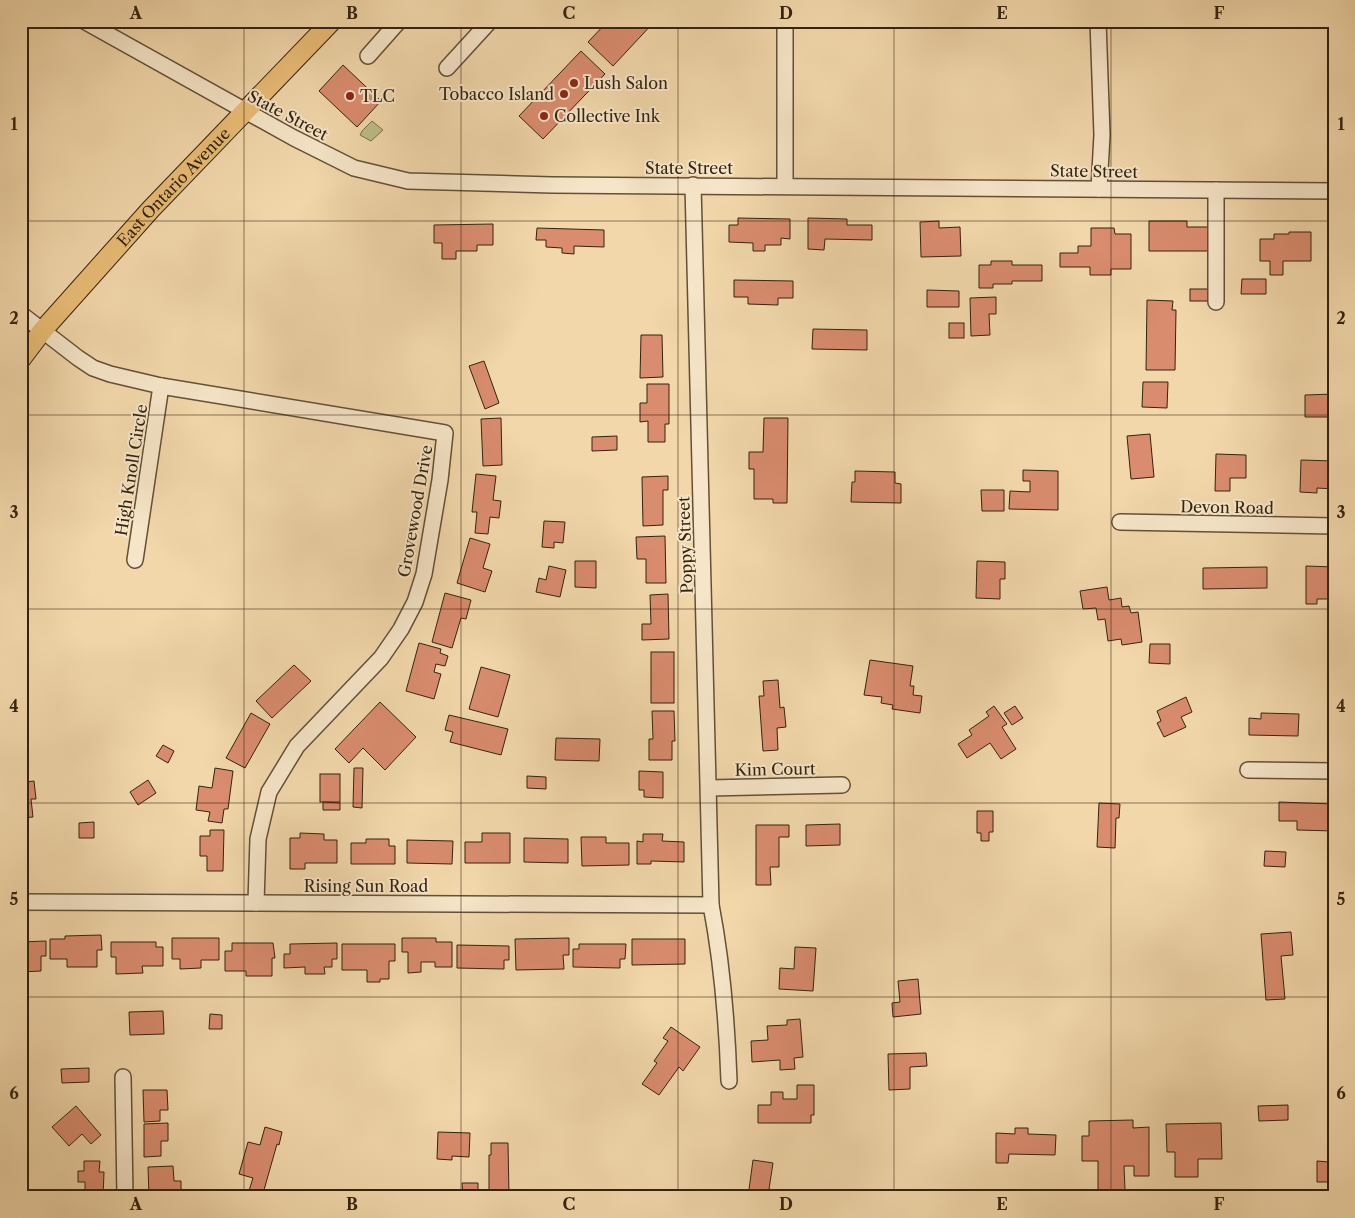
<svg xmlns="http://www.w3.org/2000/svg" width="1355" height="1218" font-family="'Libre Caslon Text',serif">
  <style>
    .green { fill: #bdbd86; stroke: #78704a }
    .building { fill: #d98c6e; stroke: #34230f }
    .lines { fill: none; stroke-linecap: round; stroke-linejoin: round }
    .minor-casing { stroke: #635036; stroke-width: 18 }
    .major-casing { stroke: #34230f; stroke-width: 21 }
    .minor { stroke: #f6e5c8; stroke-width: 15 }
    .major { stroke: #e8bc75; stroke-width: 19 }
    .grid { fill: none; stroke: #34230f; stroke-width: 1; stroke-opacity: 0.55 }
    .poi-dot { fill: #8f2418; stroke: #f6e5c8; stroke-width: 2 }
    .labels { text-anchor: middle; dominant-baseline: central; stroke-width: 4; stroke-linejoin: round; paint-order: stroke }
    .poi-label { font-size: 16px; fill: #34230f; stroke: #f6e5c8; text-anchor: start }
    .street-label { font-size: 16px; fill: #34230f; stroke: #f6e5c8 }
    .neatline { fill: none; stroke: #34230f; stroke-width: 2 }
    .grid-label { font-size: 16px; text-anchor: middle; font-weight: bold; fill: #34230f }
  </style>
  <rect width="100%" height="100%" fill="#f1d7aa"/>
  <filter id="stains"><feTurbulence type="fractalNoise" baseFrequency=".004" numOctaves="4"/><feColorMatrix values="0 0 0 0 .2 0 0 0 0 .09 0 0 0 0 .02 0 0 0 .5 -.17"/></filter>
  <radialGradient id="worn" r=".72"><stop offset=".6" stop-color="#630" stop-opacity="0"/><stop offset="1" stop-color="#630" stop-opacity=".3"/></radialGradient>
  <path class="green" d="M372,121L383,130L371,141L360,135L362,131Z"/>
  <g class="building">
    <path d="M608,21H655L613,66L588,42Z"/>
    <path d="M581,51L605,74L543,139L519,116Z"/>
    <path d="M343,65L381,101L357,127L319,91Z"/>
    <path d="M738,218L790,219V239L781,238V245H765V251H753V243L729,242V225H738Z"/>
    <path d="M808,218L847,219V225H872V240L825,239L824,250L808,249Z"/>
    <path d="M939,221V228L960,227L961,256L921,257L920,222Z"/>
    <path d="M1149,221H1187V227H1212L1213,251H1149Z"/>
    <path d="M493,224V245H477V251H456V259H442V243H434V225Z"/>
    <rect x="1329" y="227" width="5" height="15"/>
    <path d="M537,228L604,230V247L574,246V254L562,253V248L546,247V240H536Z"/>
    <path d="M1091,228H1114L1115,234H1131V269H1111V275H1090V267H1060V253H1078V246H1091Z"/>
    <path d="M1289,232H1311V261H1283V275H1270V261H1260V239H1274V234H1289Z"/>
    <path d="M991,261H1012V265H1042V281H1012V284H993V288H979V265H991Z"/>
    <path d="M1242,279H1266V294H1241Z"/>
    <path d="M734,280L793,281V298H778V305L748,304V297H734Z"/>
    <rect x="1190" y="289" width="21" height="12"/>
    <path d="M927,290L959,291V307H927Z"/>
    <path d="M996,297V314H989L990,335L971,336L970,298Z"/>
    <path d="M1147,300L1173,301L1172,310H1176L1175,370H1146Z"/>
    <rect x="949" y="323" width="15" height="15"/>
    <path d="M813,329L867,330V350L812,349Z"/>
    <path d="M641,335H662L663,377L640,378Z"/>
    <path d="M484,361L499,403L485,409L469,366Z"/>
    <path d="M1143,382H1168L1167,408L1142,407Z"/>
    <path d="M647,384H669V424H665V442H648V421L640,422V403H647Z"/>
    <path d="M1334,394V417H1305V395Z"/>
    <path d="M501,418L502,465L483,466L481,419Z"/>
    <path d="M764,418H788L787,503H773V499H754V469H749V452H763Z"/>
    <path d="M1150,434L1154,477L1131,479L1127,436Z"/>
    <path d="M617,436V450L592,451V437Z"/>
    <path d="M1216,454L1246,455V478H1230V491H1215Z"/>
    <path d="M1301,460L1334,461V489L1317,488V493L1300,492Z"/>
    <path d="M1023,470L1058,471V510L1009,509L1010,491L1030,492V481H1023Z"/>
    <path d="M855,471L895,472V483L901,484V503L851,502L852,482H855Z"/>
    <path d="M476,474L496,476L493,500L501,501L499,518L490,517L488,534L475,533L477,512H472Z"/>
    <path d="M668,476V490H663V525L643,526L642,477Z"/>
    <path d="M981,490H1004V511H982Z"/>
    <path d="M544,521L565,522L563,543L554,542V548L542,547Z"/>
    <path d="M665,536L666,583H646V559H637L636,537Z"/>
    <path d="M470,538L490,544L483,568L492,571L485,592L457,583Z"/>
    <path d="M575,561H596V588L575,587Z"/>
    <path d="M977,561L1005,562V579H1000V599L976,598Z"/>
    <path d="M549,566L566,570L560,597L536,592L539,578L546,580Z"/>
    <path d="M1306,566L1334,567V599H1317V604H1306Z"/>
    <path d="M1267,567V588L1203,589V568Z"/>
    <path d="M1107,587L1109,600L1121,598L1122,607L1129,606L1131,613L1138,612L1142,642L1122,645L1121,639L1108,641L1105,619L1098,620L1096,608L1083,609L1080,591Z"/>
    <path d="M445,593L471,600L466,619L461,618L452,648L432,642Z"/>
    <path d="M668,594L669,639L642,640V624H651L650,595Z"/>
    <path d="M419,643L441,649L440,653L448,656L445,666L436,664L434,672L441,674L434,699L406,691Z"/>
    <path d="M1150,644H1170V664L1149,663Z"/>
    <rect x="651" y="652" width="23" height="51"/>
    <path d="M870,660L913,666L910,686H914L913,695L922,696L920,713L892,709L893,705L881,703L882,697L864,695Z"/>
    <path d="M294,665L311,681L272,718L256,701Z"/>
    <path d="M481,667L510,675L498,717L469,709Z"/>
    <path d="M778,680L780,708L784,707L786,727L777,728L778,750L763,751L759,696H764L763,681Z"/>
    <path d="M1186,697L1192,712L1181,717L1186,727L1164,737L1157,723L1161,721L1157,711Z"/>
    <path d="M380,702L416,737L385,770L363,748L349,763L335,749Z"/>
    <path d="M994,706L1007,724L1002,727L1016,749L1001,759L990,743L967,758L958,744L972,735L969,730L989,716L986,712Z"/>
    <path d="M1015,706L1023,718L1012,725L1004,713Z"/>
    <path d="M652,711H674L675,741H672V760H649V739H653Z"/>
    <path d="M251,713L270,724L245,768L226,758Z"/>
    <path d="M1261,713L1299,714L1298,736L1249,735V718L1261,719Z"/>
    <path d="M449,715L508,729L501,755L450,742L453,732L445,730Z"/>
    <path d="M556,738L600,739L599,761L555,760Z"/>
    <path d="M163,745L174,751L168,763L156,756Z"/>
    <path d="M215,768L233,771L228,809H224L222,823L208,821L210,812L196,810L199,786L212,788Z"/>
    <path d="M354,768H363L362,808L353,807Z"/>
    <path d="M639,771L663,772V798L644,797V790H639Z"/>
    <path d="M21,772H25L26,782L34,781L36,799H31L33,817L21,818Z"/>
    <rect x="320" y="774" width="20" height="28"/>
    <path d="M527,776L546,777V789L527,788Z"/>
    <path d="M148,780L156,793L138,805L130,792Z"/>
    <path d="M323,802L340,803V810H323Z"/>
    <path d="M1279,802L1334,804V831L1297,830V821H1279Z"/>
    <path d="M1099,803L1120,804L1119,818H1116L1115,848L1097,847Z"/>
    <path d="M977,811H993V832H989V841H981V833H977Z"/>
    <path d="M94,822V838H79V823Z"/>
    <path d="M840,824V845L806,846V825Z"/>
    <path d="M756,825H789V837H779V867H770L771,885H756Z"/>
    <path d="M210,830H224L223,871H207V856H200V836H210Z"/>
    <path d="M300,833L324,834V840H337V863H305V869H290V838H300Z"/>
    <path d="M482,833H510V863H465V842H482Z"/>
    <path d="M643,834H663L662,841L684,842V862L651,861V864H637V841L643,842Z"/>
    <path d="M581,837H606V843H629V865L582,866Z"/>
    <path d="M524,838L568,839V863L524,862Z"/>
    <path d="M366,839H389V846H395V864H351V843H366Z"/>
    <path d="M407,840L453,841L452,864L407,863Z"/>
    <path d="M1265,851L1286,852L1285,867L1264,866Z"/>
    <path d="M1291,932L1293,955L1281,956L1285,999L1266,1000L1261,934Z"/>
    <path d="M101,935L102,950H97V967H67V959H50V939H65V936Z"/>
    <path d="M172,938H219V960H201V968L180,969V959H172Z"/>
    <path d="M402,938H436V942H452V967H435V962H421V972L408,973V952H402Z"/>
    <path d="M569,938V955H563L564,969L516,970L515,939Z"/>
    <path d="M632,939H685V964L632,965Z"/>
    <path d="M46,941V956H41V971L21,972V942Z"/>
    <path d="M111,942H156V947H163V966H142L143,973L116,974V957H111Z"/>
    <path d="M232,943H273L275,958H272V976H246V971H225V951H232Z"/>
    <path d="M337,943V959H332V967H324L325,974H305V967L284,968V954H290V944Z"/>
    <path d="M342,944H395V961H389V979H380V982H367V970H342Z"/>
    <path d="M579,944H626L625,959H620V968L573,967V949H579Z"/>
    <path d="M457,945L509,946V960H504V969L457,968Z"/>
    <path d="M795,947L816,948L813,991L779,989L780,968L794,969Z"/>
    <path d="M918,979L921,1014L893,1017L892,1003L900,1002L898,981Z"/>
    <path d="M163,1011L164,1034L130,1035L129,1012Z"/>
    <path d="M210,1014L222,1015V1029H209Z"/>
    <path d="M800,1019L803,1057L794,1058L795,1069L780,1070V1060L752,1062L751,1041L768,1040L767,1026L787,1025V1020Z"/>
    <path d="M671,1027L700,1047L683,1071L679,1067L659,1095L642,1084L657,1063L654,1061L668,1041L663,1038Z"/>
    <path d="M926,1053L927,1066L910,1067V1089L889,1090L888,1054Z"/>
    <path d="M89,1068V1082L62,1083L61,1069Z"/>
    <path d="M797,1085H814V1115H811V1123H758V1105H771V1092H783V1099H797Z"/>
    <path d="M143,1090H167L168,1110H160V1121L144,1122Z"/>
    <path d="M1288,1105V1120L1259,1121L1258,1106Z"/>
    <path d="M76,1106L101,1135L91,1144L82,1134L69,1146L52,1127Z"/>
    <path d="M1133,1120V1128L1149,1127V1176H1134V1166H1124L1125,1190H1098V1161H1082V1136H1089V1121Z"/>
    <path d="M168,1123V1141H161V1156L144,1157V1124Z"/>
    <path d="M1221,1123L1222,1159H1198V1177H1175V1152H1167L1166,1124Z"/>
    <path d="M265,1127L282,1132L279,1145L277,1144L262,1197H247L253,1178L239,1174L248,1142L260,1145Z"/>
    <path d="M1015,1128H1028V1134L1056,1135L1055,1155L1009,1154L1008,1163H996V1133L1015,1134Z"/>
    <path d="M438,1132L470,1133L469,1157L452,1156V1160L437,1159Z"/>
    <path d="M1329,1137H1334V1197H1331V1182H1317V1161L1329,1162Z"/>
    <path d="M491,1143H508L509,1196H489V1155H491Z"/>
    <path d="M753,1160L773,1163L769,1189L774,1190L773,1197H748Z"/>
    <path d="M84,1161H100L99,1172H104L103,1197H85V1182H78V1171H84Z"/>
    <path d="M173,1166L174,1181H181V1197H149L148,1167Z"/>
    <path d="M462,1183H478V1197H463Z"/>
    <path d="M517,1192L554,1197H516Z"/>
    <path d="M50,1195V1197H26V1196Z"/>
  </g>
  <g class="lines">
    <defs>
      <g id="minor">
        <path d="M84,21L294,138L354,168L408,181L552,185L1334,191"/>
        <path d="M785,21V186"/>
        <path d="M1098,21L1102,135L1099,189"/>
        <path d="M368,56L399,21"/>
        <path d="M447,68L490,21"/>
        <path d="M693,185L711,905C722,962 727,1023 729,1081"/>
        <path d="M1216,190V302"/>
        <path d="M21,314L78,358L93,368L110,374L161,386L445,433L440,480L424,574L415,602L401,629L381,658L297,746L269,792L258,839L256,903"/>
        <path d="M1120,522L1334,526"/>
        <path d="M135,560L161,386"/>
        <path d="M1248,770L1334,771"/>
        <path d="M709,788L842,785"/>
        <path d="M21,902L711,905"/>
        <path d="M123,1077L125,1197"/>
      </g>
      <g id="major">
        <path id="s1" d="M21,359L43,330L151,209L332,21"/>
      </g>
    </defs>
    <use href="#minor" class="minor-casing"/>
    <use href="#major" class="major-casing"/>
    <use href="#minor" class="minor"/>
    <use href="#major" class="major"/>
  </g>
  <path class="grid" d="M244,21V1197M461,21V1197M678,21V1197M894,21V1197M1111,21V1197M21,221H1334M21,415H1334M21,609H1334M21,803H1334M21,997H1334"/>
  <g class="poi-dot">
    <circle cx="574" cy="83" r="5"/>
    <circle cx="564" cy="94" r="5"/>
    <circle cx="350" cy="96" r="5"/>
    <circle cx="544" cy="116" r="5"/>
  </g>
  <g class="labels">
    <g class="poi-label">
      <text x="584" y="83">Lush Salon</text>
      <text x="554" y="94" text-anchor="end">Tobacco Island</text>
      <text x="360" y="96">TLC</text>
      <text x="554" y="116">Collective Ink</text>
    </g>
    <g class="street-label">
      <text transform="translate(288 115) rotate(28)">State Street</text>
      <text x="689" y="168">State Street</text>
      <text transform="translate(1094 171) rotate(1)">State Street</text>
      <text stroke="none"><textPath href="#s1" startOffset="230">East Ontario Avenue</textPath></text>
      <text transform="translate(131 470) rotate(-81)">High Knoll Circle</text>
      <text transform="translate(1227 507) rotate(1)">Devon Road</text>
      <text transform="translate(415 511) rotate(-80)">Grovewood Drive</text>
      <text transform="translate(685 545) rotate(-92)">Poppy Street</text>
      <text transform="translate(775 769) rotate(-1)">Kim Court</text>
      <text x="366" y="886">Rising Sun Road</text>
    </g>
  </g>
  <rect width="1355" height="1218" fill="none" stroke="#f1d7aa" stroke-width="55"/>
  <rect x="28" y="28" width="1300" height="1162" class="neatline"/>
  <g class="grid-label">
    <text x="136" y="19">A</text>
    <text x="352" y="19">B</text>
    <text x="569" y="19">C</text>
    <text x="786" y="19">D</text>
    <text x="1002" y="19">E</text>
    <text x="1219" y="19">F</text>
    <text x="14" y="130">1</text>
    <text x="1341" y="130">1</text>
    <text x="14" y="324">2</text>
    <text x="1341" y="324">2</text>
    <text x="14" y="518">3</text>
    <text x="1341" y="518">3</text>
    <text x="14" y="712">4</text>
    <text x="1341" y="712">4</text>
    <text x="14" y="905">5</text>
    <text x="1341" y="905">5</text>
    <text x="14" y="1099">6</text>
    <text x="1341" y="1099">6</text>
    <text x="136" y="1210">A</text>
    <text x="352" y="1210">B</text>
    <text x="569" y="1210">C</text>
    <text x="786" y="1210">D</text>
    <text x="1002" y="1210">E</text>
    <text x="1219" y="1210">F</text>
  </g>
  <rect width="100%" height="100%" filter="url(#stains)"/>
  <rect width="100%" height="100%" fill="url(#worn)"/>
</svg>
